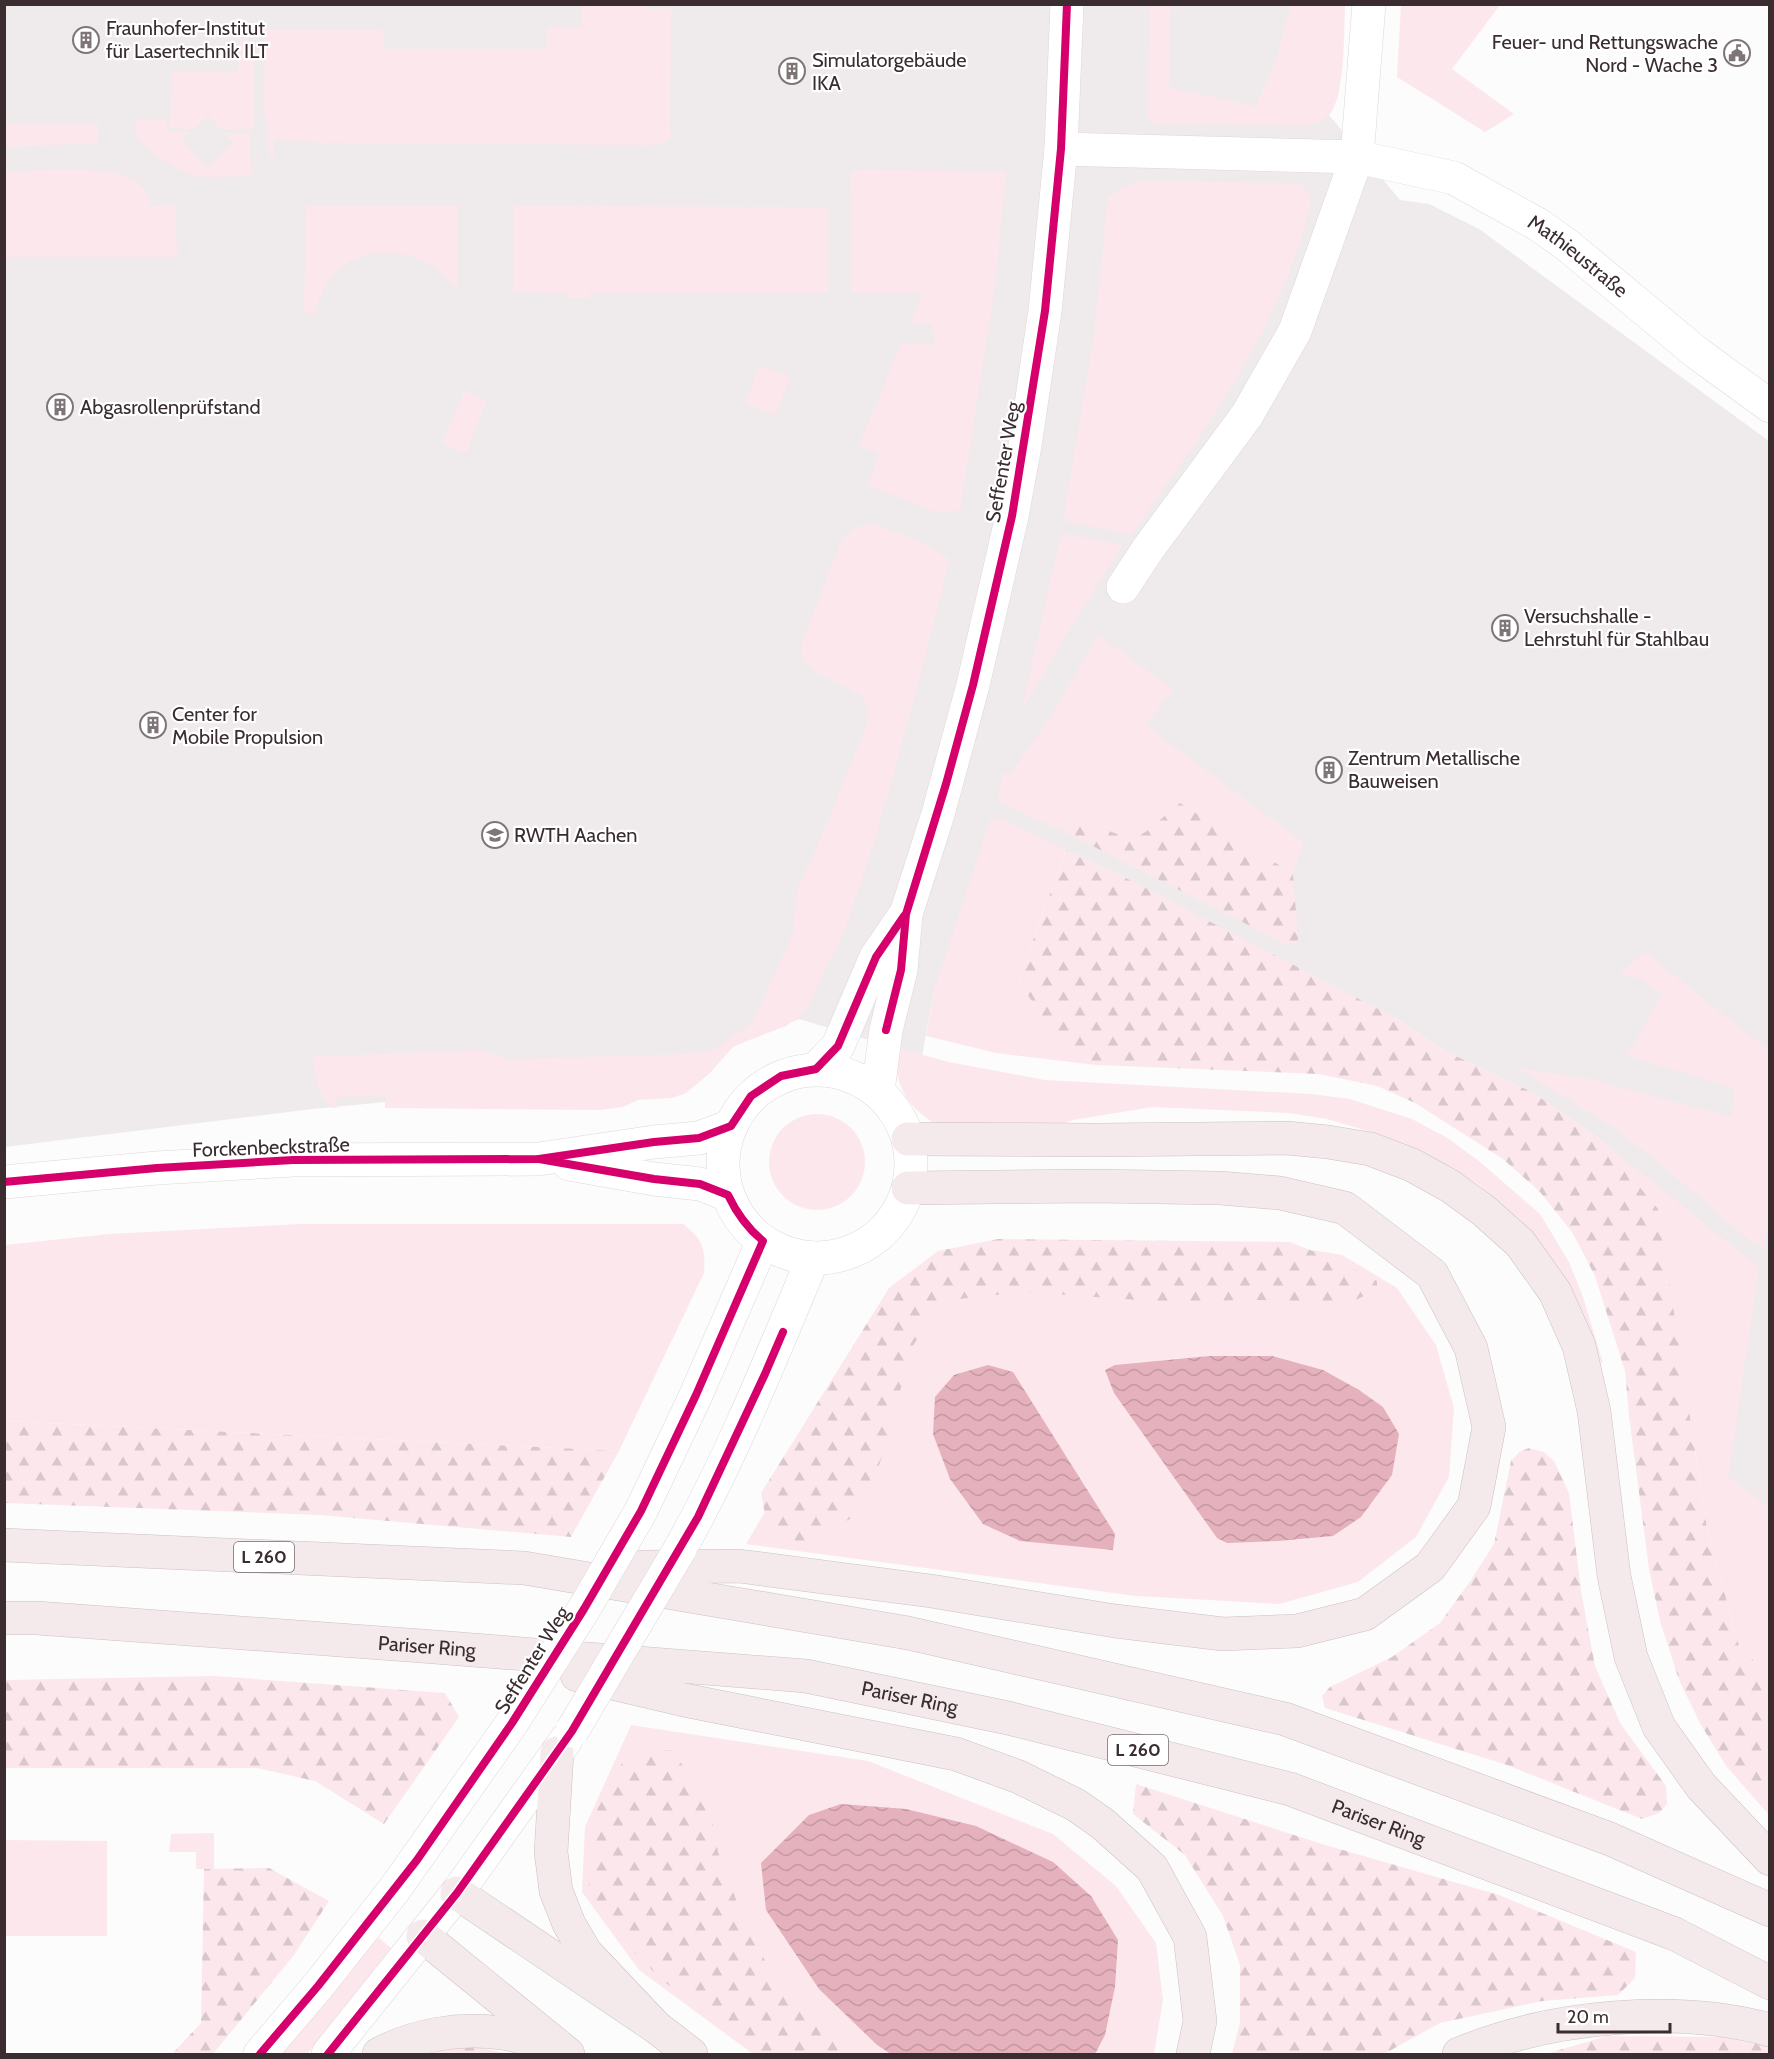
<svg xmlns="http://www.w3.org/2000/svg" width="1774" height="2059" font-family="Cabin,sans-serif">
  <style>
    .built { fill: #efeaeb }
    .grass { fill: #fce8ec }
    .forest { fill: url(#forest-firs) }
    .water { fill: url(#water-waves) }
    .lines { fill: none; stroke-linecap: round; stroke-linejoin: round }
    .minor-casing { stroke: #ded7d8; stroke-width: 34 }
    .highway-casing { stroke: #cbc0c2; stroke-width: 34 }
    .minor { stroke: #fff; stroke-width: 33 }
    .highway { stroke: #f4eaec; stroke-width: 33 }
    .minor-bridge-casing { stroke: #ded7d8; stroke-width: 34; stroke-linecap: butt }
    .minor-bridge { stroke: #fff; stroke-width: 33 }
    .cycleway-casing { stroke: #fff; stroke-width: 11 }
    .cycleway { stroke: #d6006c; stroke-width: 8 }
    .labels { text-anchor: middle; dominant-baseline: central; stroke-width: 4.5; stroke-linejoin: round; paint-order: stroke }
    .shield { fill: #fff; stroke: #756b6d; stroke-width: 1.5 }
    .shield-label { font-size: 18px; font-weight: bold; fill: #3a2c2f }
    .poi-label { font-size: 20px; fill: #3a2c2f; stroke: #fff; text-anchor: start }
    .street-label { font-size: 20px; fill: #3a2c2f; stroke: #fff }
  </style>
  <defs>
    <pattern id="forest-firs" width="22" height="20" patternUnits="userSpaceOnUse" patternTransform="scale(1.5)"><rect width="22" height="20" fill="#fce8ec"/><path d="M5 1l3.5 6h-7zM16 11l3.5 6h-7z" fill="#d9c7cb"/></pattern>
    <pattern id="water-waves" width="16" height="10" patternUnits="userSpaceOnUse" patternTransform="scale(1.5)"><rect width="16" height="10" fill="#e4b1bc"/><path d="M0 5q4-4 8 0t8 0" fill="none" stroke="#c498a2"/></pattern>
  </defs>
  <rect width="100%" height="100%" fill="#fcfcfc"/>
  <path class="built" d="M4,5H1345L1338,97L1329,115L1400,200L1429,204L1479,229L1769,441V1676L1598,1138L1532,1092L1445,1051L1397,1019L1280,966L1132,881L998,819L934,991L922,1056L799,1019L734,1046L492,1092L312,1109L5,1147Z"/>
  <g class="grass">
    <path d="M582,5H646V9H671L670,134H676L659,145L324,143L274,139L273,160C263,145 274,127 264,114L265,30H383L384,49H547V27H582Z"/>
    <path d="M1150,5H1170L1169,88L1256,106L1278,54L1291,5H1345C1344,32 1345,86 1333,109C1329,118 1320,122 1310,125L1153,124L1150,122L1147,114Z"/>
    <path d="M1401,5H1500L1452,69L1514,114L1485,132L1397,77Z"/>
    <path d="M239,39L254,40V129H220L208,116L194,129L170,128L172,72L238,71Z"/>
    <path d="M135,120H167V132H190L182,139L207,166L233,143L224,133H250L251,175C236,176 219,178 204,177C179,174 154,155 136,138Z"/>
    <path d="M5,123L98,124V143L5,147Z"/>
    <path d="M859,170L1006,171L995,286L960,510L935,512L868,485L879,454L859,445L901,344H933L936,347L931,323H910L922,293H852L851,172Z"/>
    <path d="M5,171C35,171 115,164 137,182C146,189 148,196 150,206L175,205L177,257H5Z"/>
    <path d="M1143,181L1295,183L1303,186L1311,200C1282,329 1205,428 1131,535L1063,520L1094,334L1108,197L1120,189Z"/>
    <path d="M306,206H457V290C453,286 450,279 446,276C418,250 369,243 339,269C326,280 319,297 315,313H304Z"/>
    <path d="M514,206L828,207V293H589V298H566V293L514,292Z"/>
    <path d="M759,366L791,376L774,415L746,403Z"/>
    <path d="M464,391L487,401L466,453L442,443Z"/>
    <path d="M876,524L926,544L950,560L899,755L874,842L845,929L837,948L826,966L810,1004L801,1015L786,1026L734,1046L709,1074L686,1093L672,1098L638,1100L623,1107L600,1110L385,1108V1096L337,1097V1108H332C317,1092 315,1079 313,1057L477,1050L511,1059L688,1054L715,1049L752,1023L793,934L797,890L819,842L866,727L868,714L866,702L859,694L814,671L804,661L801,650L803,640L842,539L854,527Z"/>
    <path d="M1061,533L1122,545L1065,637L1026,704L1023,705Z"/>
    <path d="M1098,635L1173,689L1146,726L1303,842L1293,874L1180,804L1147,831L1135,838L1124,837L1090,823L1073,822L1065,832L1001,803L998,797L1003,773L1009,774C1045,732 1070,682 1098,635Z"/>
    <path d="M998,818L1066,850L1018,981L1054,1033L1096,1065L996,1053L926,1036L934,991L990,820Z"/>
    <path d="M1645,952L1769,1051L1770,1210L1764,1247L1750,1241L1657,1161L1610,1125L1518,1068L1589,1079L1732,1117L1734,1088L1627,1056L1662,994L1638,978L1619,975Z"/>
    <path d="M897,1048L949,1062L1045,1080L1312,1094L1350,1099L1412,1119L1446,1137L1479,1161L1540,1214L1569,1262L1583,1297L1603,1363H1601L1586,1322L1532,1237L1506,1208L1479,1185L1453,1168L1405,1144L1374,1133L1327,1119L1288,1113L1153,1107L1073,1120L1053,1127L934,1123C905,1105 893,1082 897,1048Z"/>
    <circle cx="817" cy="1162" r="48"/>
    <path d="M1598,1138L1759,1267L1728,1477L1769,1507V1676L1739,1646L1707,1528L1658,1209Z"/>
    <path d="M300,1224H683C702,1238 706,1249 704,1273L619,1451L5,1421V1245L109,1234Z"/>
    <path d="M1288,1246L1342,1255L1397,1288L1436,1345L1454,1408L1449,1477L1416,1537L1358,1582L1279,1604L1136,1596L746,1544L903,1278Z"/>
    <path d="M631,1725L868,1761L1053,1834L1116,1886L1156,1943L1163,2000L1154,2054H753L639,1970L582,1892L585,1827Z"/>
    <path d="M214,1833V1869H196V1852H169L171,1834Z"/>
    <path d="M5,1840L107,1841V1936H5Z"/>
    <path d="M379,1938L392,1949L307,2054H278L368,1946Z"/>
  </g>
  <g class="forest">
    <path d="M1180,803L1293,874L1298,939L1295,944H1286L1065,832L1073,822L1090,823L1124,837L1135,838L1147,831Z"/>
    <path d="M1066,850L1132,881L1397,1019L1445,1051L1532,1092L1598,1138L1658,1209L1707,1528L1739,1646L1769,1676V1815L1726,1766L1701,1725L1679,1680L1660,1621L1649,1569L1629,1416L1625,1371L1595,1276L1572,1232L1540,1192L1503,1159L1415,1103L1377,1086L1319,1074L1096,1065L1054,1033L1018,981Z"/>
    <path d="M998,1239L1290,1242L1342,1263L1377,1281V1290L1336,1309L1264,1300L1168,1302L1023,1292L941,1301L909,1352L892,1427L875,1477L859,1514L808,1542L788,1540L766,1520L761,1493L889,1288L938,1251Z"/>
    <path d="M4,1421H5L619,1451L571,1537L319,1515L5,1503Z"/>
    <path d="M1529,1448L1544,1452L1554,1461L1569,1493L1581,1591L1595,1666L1620,1723L1666,1786L1667,1804L1659,1813L1642,1819L1507,1765L1325,1708L1322,1696L1330,1687L1392,1657L1440,1623L1471,1580L1494,1544L1511,1461L1519,1452Z"/>
    <path d="M215,1676L445,1693L459,1717L384,1824L315,1781L257,1768H5V1680Z"/>
    <path d="M671,1750L708,1799L718,1852L743,1918L773,1976L856,2054H760L714,2016L664,1982L621,1939L589,1888L591,1821L627,1754Z"/>
    <path d="M1136,1784L1322,1844L1499,1895L1636,1952L1635,1978L1618,1995L1542,2001L1440,2023L1384,2054H1232L1240,2022V1965L1223,1916L1185,1855L1133,1814Z"/>
    <path d="M269,1868L329,1901L294,1955L213,2054H172L201,2023L204,1869Z"/>
    <path d="M1607,2036L1722,2037L1770,2047L1769,2054H1546Z"/>
    <path d="M472,2046L510,2054H419L439,2048Z"/>
  </g>
  <g class="water">
    <path d="M1210,1356H1272L1323,1370L1359,1390L1383,1407L1399,1434L1392,1475L1361,1517L1333,1536L1278,1541L1227,1543L1217,1538L1114,1393L1105,1370L1115,1365Z"/>
    <path d="M988,1365L1013,1372L1115,1534L1113,1550L1020,1541L983,1524L950,1479L933,1434L935,1397L954,1375Z"/>
    <path d="M841,1804L906,1809L976,1826L1053,1862L1091,1896L1118,1940L1115,1987L1105,2035L1095,2054H891L877,2045L819,1989L766,1910L761,1863L809,1815Z"/>
  </g>
  <g class="lines">
    <defs>
      <g id="minor">
        <path id="s1" d="M1061,149L1357,157L1454,178L1539,225L1567,245L1697,353L1770,406"/>
        <path d="M1123,587L1148,549L1247,415L1295,331L1357,157L1369,4"/>
        <path d="M816,1069L838,1046L876,957L904,916"/>
        <circle cx="817" cy="1164" r="94"/>
        <path d="M878,1091L886,1030L901,970L906,914L938,814L973,685L1012,516L1025,445L1045,311L1061,149L1067,4"/>
        <path d="M569,1164L654,1179L700,1184L728,1195"/>
        <path d="M4,1182L157,1168L293,1160L539,1159L654,1142L699,1138L731,1126"/>
        <path d="M641,1511L696,1395L763,1241"/>
        <path d="M680,1549C732,1456 772,1356 813,1258"/>
        <path d="M260,2054L318,1986L394,1890L512,1723"/>
        <path d="M328,2054L457,1893L566,1740"/>
      </g>
      <g id="highway">
        <path d="M908,1139L1096,1140L1287,1138L1328,1142L1370,1149L1412,1165L1450,1186L1483,1210L1520,1243L1555,1292L1579,1346L1594,1411L1614,1576L1631,1657L1659,1727L1701,1786L1770,1859"/>
        <path d="M4,1545L524,1568L908,1633L1285,1719L1610,1839L1770,1910"/>
        <path d="M643,1567L739,1566L931,1591L1115,1621L1223,1634L1297,1631L1365,1614L1430,1567L1474,1506L1489,1427L1471,1348L1432,1274L1345,1208L1280,1193L1220,1188L1093,1186L908,1188"/>
        <path id="s2" d="M4,1618H37L422,1646L806,1676L1008,1718L1290,1789L1675,1934L1770,1983"/>
        <path d="M577,1675L684,1700L956,1754L1019,1777L1076,1805L1103,1824L1152,1868L1190,1937L1200,2021L1193,2054"/>
        <path d="M557,1753L551,1852L556,1891L569,1924L586,1953L656,2027"/>
        <path d="M457,1893L656,2027L691,2054"/>
        <path d="M423,1936L568,2054"/>
        <path d="M379,2054C415,2035 459,2027 501,2033C517,2035 534,2041 550,2045"/>
        <path d="M1459,2054C1549,2016 1675,2004 1770,2030"/>
      </g>
    </defs>
    <use href="#minor" class="minor-casing"/>
    <use href="#highway" class="highway-casing"/>
    <use href="#minor" class="minor"/>
    <use href="#highway" class="highway"/>
    <defs>
      <g id="minor-bridge">
        <path d="M512,1723L584,1609L641,1511"/>
        <path d="M572,1731L680,1549"/>
      </g>
    </defs>
    <use href="#minor-bridge" class="minor-bridge-casing"/>
    <use href="#minor-bridge" class="minor-bridge"/>
    <defs>
      <g id="cycleway">
        <path d="M886,1030L901,970L906,914L946,784L973,685L1012,516L1045,311L1061,149L1067,4"/>
        <path d="M4,1182L157,1168L293,1160L539,1159L654,1142L699,1138L731,1126L751,1096L781,1076L816,1069L838,1046L876,957L904,916"/>
        <path d="M260,2054L318,1986L417,1860L512,1723L584,1609L641,1511L696,1395L763,1241C747,1228 737,1214 728,1195L700,1184L654,1179L539,1159"/>
        <path d="M328,2054L457,1893L572,1731L698,1517L765,1374L783,1332"/>
      </g>
    </defs>
    <use href="#cycleway" class="cycleway-casing"/>
    <use href="#cycleway" class="cycleway"/>
  </g>
  <defs>
    <symbol id="building-ring" viewBox="-11 -11 22 22"><circle r="9.5" fill="#fff" stroke="#7e7577" stroke-width="1.5"/><path d="M-4-6H4V6H1V3H-1V6H-4ZM-2.5-4.3h1.7v1.8h-1.7ZM.8-4.3h1.7v1.8H.8ZM-2.5-1h1.7V.8h-1.7ZM.8-1h1.7V.8H.8Z" fill="#7e7577"/></symbol>
    <symbol id="civic-ring" viewBox="-11 -11 22 22"><circle r="9.5" fill="#fff" stroke="#7e7577" stroke-width="1.5"/><path d="M-.6-6.5H3V-4.5H.6V-3L4-1V1h2V6H-6V1h2V-1L-.6-3ZM-1.2 2.5V6h2.4V2.5Z" fill="#7e7577"/></symbol>
    <symbol id="university-ring" viewBox="-11 -11 22 22"><circle r="9.5" fill="#fff" stroke="#7e7577" stroke-width="1.5"/><path d="M0-5L7-2L0 1L-7-2ZM-4 1L0 2.5L4 1V4Q0 6-4 4Z" fill="#7e7577"/></symbol>
  </defs>
  <g fill-rule="evenodd">
    <use href="#building-ring" x="71" y="25" width="30" height="30"/>
    <use href="#civic-ring" x="1722" y="38" width="30" height="30"/>
    <use href="#building-ring" x="777" y="56" width="30" height="30"/>
    <use href="#building-ring" x="45" y="392" width="30" height="30"/>
    <use href="#building-ring" x="1490" y="613" width="30" height="30"/>
    <use href="#building-ring" x="138" y="710" width="30" height="30"/>
    <use href="#building-ring" x="1314" y="755" width="30" height="30"/>
    <use href="#university-ring" x="480" y="820" width="30" height="30"/>
  </g>
  <g class="labels">
    <g class="shield">
      <rect x="234" y="1542" width="60" height="30" rx="4.5"/>
      <rect x="1108" y="1735" width="60" height="30" rx="4.5"/>
    </g>
    <g class="shield-label">
      <text x="264" y="1557">L 260</text>
      <text x="1138" y="1750">L 260</text>
    </g>
    <g class="poi-label">
      <text x="106" y="28">Fraunhofer-Institut<tspan x="106" dy="23">für Lasertechnik ILT</tspan></text>
      <text x="1718" y="42" text-anchor="end">Feuer- und Rettungswache<tspan x="1718" dy="23">Nord - Wache 3</tspan></text>
      <text x="812" y="60">Simulatorgebäude<tspan x="812" dy="23">IKA</tspan></text>
      <text x="80" y="407">Abgasrollenprüfstand</text>
      <text x="1524" y="616">Versuchshalle -<tspan x="1524" dy="23">Lehrstuhl für Stahlbau</tspan></text>
      <text x="172" y="714">Center for<tspan x="172" dy="23">Mobile Propulsion</tspan></text>
      <text x="1348" y="758">Zentrum Metallische<tspan x="1348" dy="23">Bauweisen</tspan></text>
      <text x="514" y="835">RWTH Aachen</text>
    </g>
    <g class="street-label">
      <text stroke="none"><textPath href="#s1" startOffset="542">Mathieustraße</textPath></text>
      <text transform="translate(1003 462) rotate(-80)">Seffenter Weg</text>
      <text transform="translate(271 1147) rotate(-2)">Forckenbeckstraße</text>
      <text stroke="none"><textPath href="#s2" startOffset="424">Pariser Ring</textPath></text>
      <text transform="translate(532 1660) rotate(-58)">Seffenter Weg</text>
      <text stroke="none"><textPath href="#s2" startOffset="910">Pariser Ring</textPath></text>
      <text stroke="none"><textPath href="#s2" startOffset="1396">Pariser Ring</textPath></text>
    </g>
  </g>
  <rect width="1774" height="2059" fill="none" stroke="#3a2c2f" stroke-width="12"/>
  <path d="M1558 2023v9h112v-9" fill="none" stroke="#3a2c2f" stroke-width="3"/>
  <text x="1567" y="2023" font-size="18" fill="#3a2c2f" stroke="#ffffff" stroke-width="4.5" paint-order="stroke">20 m</text>
</svg>
